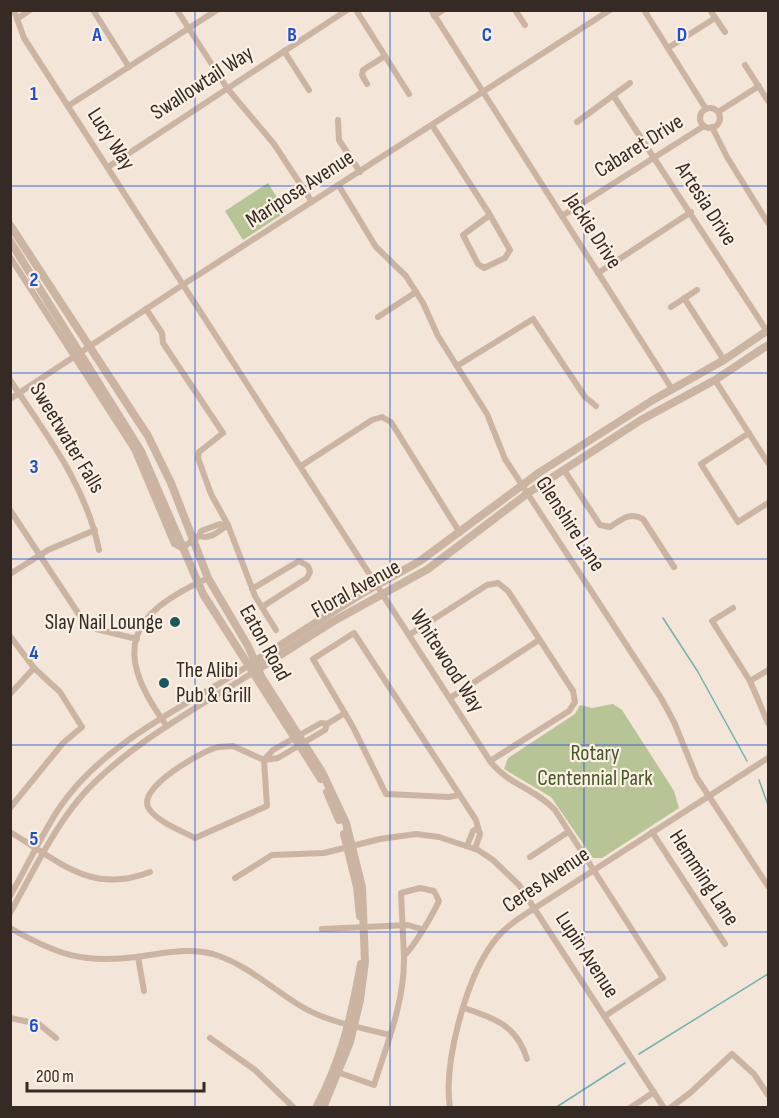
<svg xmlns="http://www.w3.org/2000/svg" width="779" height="1118" font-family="'Sofia Sans Condensed',sans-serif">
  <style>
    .green { fill: #b6c496 }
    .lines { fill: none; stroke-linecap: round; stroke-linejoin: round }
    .stream { stroke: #74b2b3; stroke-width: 1.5 }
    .minor { stroke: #ccb4a3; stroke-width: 6 }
    .tertiary { stroke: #ccb4a3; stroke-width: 8 }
    .grid { fill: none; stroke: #1d4ed8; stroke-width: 1.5; stroke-opacity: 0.55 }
    .poi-dot { fill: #17595c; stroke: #fbf0e4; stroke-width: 2 }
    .labels { text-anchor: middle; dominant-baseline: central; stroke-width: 4.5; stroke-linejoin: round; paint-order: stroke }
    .street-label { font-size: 22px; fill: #362a25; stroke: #fbf0e4 }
    .poi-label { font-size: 22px; fill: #362a25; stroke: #fbf0e4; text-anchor: end }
    .park-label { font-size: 22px; fill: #475727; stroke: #fbf0e4 }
    .grid-label { font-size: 20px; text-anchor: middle; font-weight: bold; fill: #1d4ed8; stroke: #fbf0e4; stroke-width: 4.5; stroke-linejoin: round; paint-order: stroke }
  </style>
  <rect width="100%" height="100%" fill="#f3e5d7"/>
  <g class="green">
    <path d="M268,183L286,212L243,240L225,211Z"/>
    <path d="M613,704L622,710L674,791L679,808L602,858H593L551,797L504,769L508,758L575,714L580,705L592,708Z"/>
  </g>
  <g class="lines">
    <g class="stream">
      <path d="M663,618L698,672L747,761"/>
      <path d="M759,780L768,805"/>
      <path d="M639,1054L768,974"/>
      <path d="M555,1108L625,1063"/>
    </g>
    <g class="minor">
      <path d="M14,10L24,38L490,761C507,784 536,789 555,810L663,978L605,1016"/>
      <path d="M93,10L129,67"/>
      <path d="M177,10L227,88L274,144L312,202"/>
      <path d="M356,10L409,94"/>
      <path d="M431,10L672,389"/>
      <path d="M515,10L525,25"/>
      <path d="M644,10L706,109"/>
      <path d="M710,10L725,32"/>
      <path d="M434,16L443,10"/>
      <path d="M17,19L30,10"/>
      <path d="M668,48L715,18"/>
      <path d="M284,51L309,90"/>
      <path d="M745,65L768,101"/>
      <path d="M367,84L362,75L363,70L385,56"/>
      <path d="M613,95L768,333"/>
      <path d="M68,106L217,10"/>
      <circle cx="710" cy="118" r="10"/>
      <path d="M718,112L759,86"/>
      <path d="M338,120L339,140L360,172"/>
      <path d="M577,122L630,83"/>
      <path d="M432,125L490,215L463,235L478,264L484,268L505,258L510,250L490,215"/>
      <path d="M712,127L727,157L768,223"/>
      <path d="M108,167L347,10"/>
      <path d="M339,186L376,247L406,276L423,303L438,336L487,414L505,459L661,698L674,722L697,778L768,886"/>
      <path d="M562,216L704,126"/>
      <path d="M10,257L134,449L174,544L182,548L199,536L201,531L220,524L225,527"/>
      <path d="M598,273L691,212"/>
      <path d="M684,298L724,360"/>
      <path d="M671,307L697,290"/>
      <path d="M146,309L162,333L163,343L223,433L199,452L198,458L211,494L228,525C219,530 212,540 199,536"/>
      <path d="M378,317L416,292"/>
      <path d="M457,366L533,319L585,397L596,406"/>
      <path d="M10,380C46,434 86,485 99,550"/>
      <path d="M715,380L768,463"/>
      <path d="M10,399L184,284L610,10"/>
      <path d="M749,433L701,464L738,522L768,503"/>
      <path d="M301,466L372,420L382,417L391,422L460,533"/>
      <path d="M564,470L600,525L610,527C621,520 630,511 643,519L674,567"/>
      <path d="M10,510L80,616L96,629L137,639"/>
      <path d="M228,525L255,596L276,630"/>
      <path d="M10,574L48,550L95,530"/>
      <path d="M252,589L299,561L308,566L310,572L307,578L262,607"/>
      <path d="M733,608L712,621L750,681L768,723"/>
      <path d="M409,635L487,585L498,583L508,591L573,691L575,702L569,711L490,761"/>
      <path d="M10,636L34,668L60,692L82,727L63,743L10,808"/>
      <path d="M750,681L768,670"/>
      <path d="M10,694L34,668"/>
      <path d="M450,698L539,640"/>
      <path d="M164,722C112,649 129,614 208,578"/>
      <path d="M321,723L327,724L325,730L278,758L264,760L273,750Z"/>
      <path d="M327,724L345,713"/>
      <path d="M233,746L264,760L267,806L195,838C182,831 155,821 148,807C139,787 199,753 215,748C220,746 227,747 233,746Z"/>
      <path d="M460,795L449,797L386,794L353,727L313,659L354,633L476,820L478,828"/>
      <path d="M10,832C59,861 91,895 150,872"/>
      <path d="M652,832L725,944"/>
      <path d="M467,846L473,831L478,828L480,834L475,849"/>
      <path d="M530,857L568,832"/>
      <path d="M235,878L272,855L324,853L380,839L416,834L439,837L478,850L493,860L519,885L664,1108"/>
      <path d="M420,888L434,891L439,901C432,916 415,945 404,956L401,893Z"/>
      <path d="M10,896C27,867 41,835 60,807C104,742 186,706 251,664"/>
      <path d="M10,913C32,874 51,833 79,799C122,748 200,706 257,670"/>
      <path d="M10,928C56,954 82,964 136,957C162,954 187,947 213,954C246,964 270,987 299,1005C326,1022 359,1027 390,1035"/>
      <path d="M322,929L408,925L421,929"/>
      <path d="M138,957L144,991"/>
      <path d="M464,1008C495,1018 517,1026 527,1059"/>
      <path d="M10,1018L39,1024L56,1038"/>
      <path d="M210,1038L255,1070L294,1108"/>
      <path d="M340,1073L374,1085C387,1044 405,1001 404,956"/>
      <path d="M450,1108C443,1063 466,980 492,944C503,928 519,918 535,908L768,758"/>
      <path d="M630,1108L654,1092"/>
      <path d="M670,1108L690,1093L732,1054L754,1074L768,1095"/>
    </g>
    <g class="tertiary">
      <path d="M10,225L148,436L171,483L208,578L248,646L262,678L322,772L346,823L362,887L365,962L360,1000L350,1042L323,1108"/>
      <path d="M10,241L141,451L203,594L321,779"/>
      <path d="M254,662L361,594L420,561L540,472L653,400L724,360L768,330"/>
      <path d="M258,669L332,622L428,569L528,493L641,420L715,380L768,345"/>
      <path d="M327,792L339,820"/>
      <path d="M344,834L357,887L360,916"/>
      <path d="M316,1108C342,1059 351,1018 361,964"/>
    </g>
  </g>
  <path class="grid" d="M195,10V1108M390,10V1108M584,10V1108M10,186H768M10,373H768M10,559H768M10,745H768M10,932H768"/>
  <g class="poi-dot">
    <circle cx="175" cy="622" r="6"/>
    <circle cx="164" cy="683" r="6"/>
  </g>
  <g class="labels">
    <g class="street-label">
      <text transform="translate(202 83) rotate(-33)">Swallowtail Way</text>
      <text transform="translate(111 139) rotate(57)">Lucy Way</text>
      <text transform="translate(639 146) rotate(-32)">Cabaret Drive</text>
      <text transform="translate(300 189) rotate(-33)">Mariposa Avenue</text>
      <text transform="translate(706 204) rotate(57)">Artesia Drive</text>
      <text transform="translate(593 231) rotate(57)">Jackie Drive</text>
      <text transform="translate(67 438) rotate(59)">Sweetwater Falls</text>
      <text transform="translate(570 524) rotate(57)">Glenshire Lane</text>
      <text transform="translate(356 589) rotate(-29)">Floral Avenue</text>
      <text transform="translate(265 643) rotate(61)">Eaton Road</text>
      <text transform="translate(447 661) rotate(57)">Whitewood Way</text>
      <text transform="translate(704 878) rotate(57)">Hemming Lane</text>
      <text transform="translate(546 880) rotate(-34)">Ceres Avenue</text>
      <text transform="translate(587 955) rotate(57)">Lupin Avenue</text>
    </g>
    <g class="poi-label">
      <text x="163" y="622">Slay Nail Lounge</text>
      <text x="176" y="670" text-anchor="start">The Alibi<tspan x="176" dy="25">Pub &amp; Grill</tspan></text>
    </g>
    <g class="park-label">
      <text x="595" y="753">Rotary<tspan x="595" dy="25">Centennial Park</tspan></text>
    </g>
  </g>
  <g class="grid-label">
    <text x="97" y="41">A</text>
    <text x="292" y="41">B</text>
    <text x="487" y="41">C</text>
    <text x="682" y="41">D</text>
    <text x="34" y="100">1</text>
    <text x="34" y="286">2</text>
    <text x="34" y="473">3</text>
    <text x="34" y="659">4</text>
    <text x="34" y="845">5</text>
    <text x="34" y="1032">6</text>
  </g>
  <rect width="779" height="1118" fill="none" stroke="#362a25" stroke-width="24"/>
  <path d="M27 1082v9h177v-9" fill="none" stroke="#362a25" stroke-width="3"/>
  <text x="36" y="1082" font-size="18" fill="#362a25" stroke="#fbf0e4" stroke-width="4.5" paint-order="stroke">200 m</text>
</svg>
